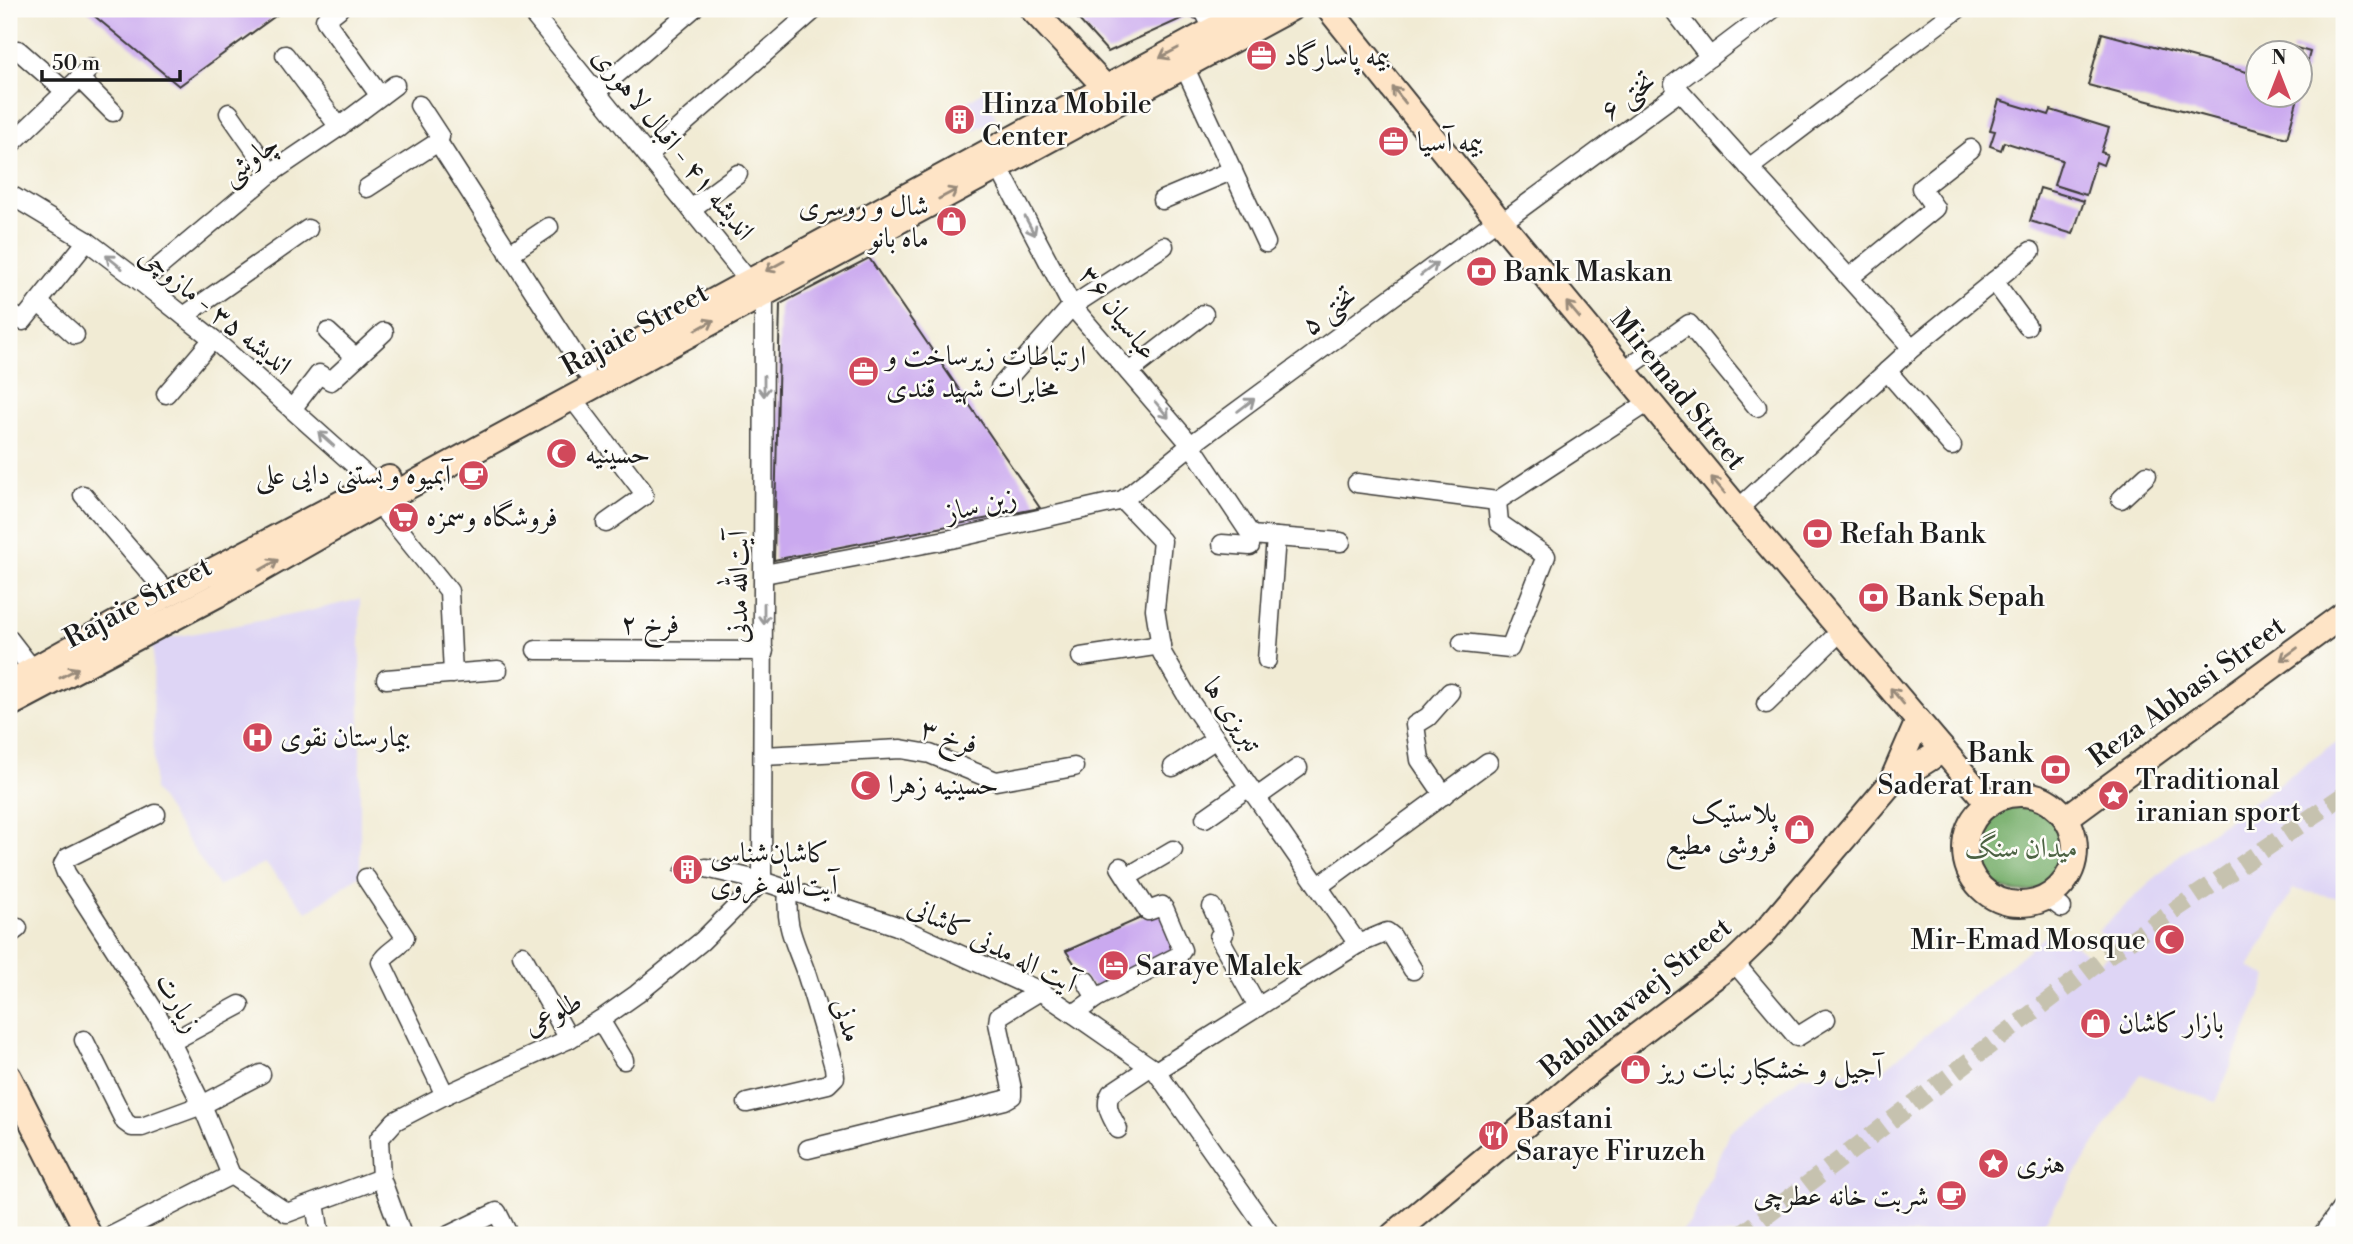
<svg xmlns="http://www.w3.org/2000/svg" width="2353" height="1244" font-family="'Libre Bodoni',Amiri,serif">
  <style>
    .built { fill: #ded5f5 }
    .forest { fill: #77af6c; stroke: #4a6644; stroke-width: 2 }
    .building { fill: #caa9ef }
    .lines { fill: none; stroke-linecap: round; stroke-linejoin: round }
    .street-tunnel { stroke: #c6c2af; stroke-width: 18; stroke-dasharray: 18 9; stroke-linecap: butt }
    .street-casing { stroke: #3c3b38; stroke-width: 21 }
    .secondary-casing { stroke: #3c3b38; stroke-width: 28 }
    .street { stroke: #fff; stroke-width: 18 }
    .secondary { stroke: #fee4c6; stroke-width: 24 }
    .oneway { stroke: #988a7a }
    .oneway2 { stroke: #999 }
    .labels { text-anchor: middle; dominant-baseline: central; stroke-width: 5; stroke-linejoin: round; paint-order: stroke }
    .poi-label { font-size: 28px; fill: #1c1c1c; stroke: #fdfcf7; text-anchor: start }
    .street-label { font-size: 28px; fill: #1c1c1c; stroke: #fdfcf7 }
    .park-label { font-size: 28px; fill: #4c6243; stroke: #fdfcf7 }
  </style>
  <rect width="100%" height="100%" fill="#fdfcf7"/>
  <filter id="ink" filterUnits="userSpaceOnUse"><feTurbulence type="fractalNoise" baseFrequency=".0143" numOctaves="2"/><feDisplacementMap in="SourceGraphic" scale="14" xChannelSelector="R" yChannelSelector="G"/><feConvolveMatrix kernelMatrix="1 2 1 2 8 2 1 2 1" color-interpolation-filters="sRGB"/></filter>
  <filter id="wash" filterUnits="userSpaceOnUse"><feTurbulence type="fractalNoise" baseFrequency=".00686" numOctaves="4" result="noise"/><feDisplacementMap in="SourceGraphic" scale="28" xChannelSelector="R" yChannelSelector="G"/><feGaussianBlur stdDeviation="1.57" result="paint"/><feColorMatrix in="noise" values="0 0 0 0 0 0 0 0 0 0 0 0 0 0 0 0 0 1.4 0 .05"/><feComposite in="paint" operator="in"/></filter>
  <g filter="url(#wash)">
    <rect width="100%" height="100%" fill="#f1ebd4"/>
    <g class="built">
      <path d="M985,90L996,119L972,131L959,107Z"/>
      <path d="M360,599V875L307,912L265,863L218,886L154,790L153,641L301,613Z"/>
      <path d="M2344,737V899L2293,889L2249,967L2268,977L2216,1102L2140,1074L2040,1229L1989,1235H1676L1690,1223L1729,1132L1801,1076L1885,1068L2056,927L2097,964L2119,948L2098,931L2183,852Z"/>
    </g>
    <circle class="forest" cx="2021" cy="848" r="44"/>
    <g id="blocks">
      <g class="building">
        <path d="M86,9H285L179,86Z"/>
        <path d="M1069,9H1212L1200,20L1187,16L1108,52Z"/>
        <path d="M2102,33L2258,75V94H2299L2287,138L2088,85Z"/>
        <path d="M2293,47L2310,52L2301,85L2300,52H2292Z"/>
        <path d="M1999,100L2049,115L2051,110L2109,128L2101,152L2107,154L2103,165L2096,162L2086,195L2054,185L2062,160L2004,142L2001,150L1990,146L1995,131L1990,130Z"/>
        <path d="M2040,188L2084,201L2073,234L2030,221Z"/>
        <path d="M869,258L1040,508L774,560L780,304Z"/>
        <path d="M681,861L699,867L692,880L674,871Z"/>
        <path d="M1161,909L1179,949L1107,993L1086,981L1066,951Z"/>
      </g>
    </g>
  </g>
  <g filter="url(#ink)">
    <use href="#blocks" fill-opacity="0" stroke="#3c3b38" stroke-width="2"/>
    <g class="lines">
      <path class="street-tunnel" d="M1741,1235L2107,956L2344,795"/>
      <defs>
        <g id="street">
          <path d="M339,9L325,20L380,96"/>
          <path d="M529,9L749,281"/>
          <path d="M1203,9L1213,29"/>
          <path d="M1673,9L1710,57"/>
          <path d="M18,50L65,91"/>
          <path d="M285,55L339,127"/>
          <path d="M1184,66L1266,243"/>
          <path d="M79,78L113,112"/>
          <path d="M1680,91L1912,348"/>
          <path d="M596,92L693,9"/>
          <path d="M419,105L440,137L438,142"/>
          <path d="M229,113L271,173"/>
          <path d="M438,142L585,371"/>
          <path d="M9,146L90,68"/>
          <path d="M648,155L815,9"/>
          <path d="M998,166L1072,306L1191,445L1251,535L1341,542"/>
          <path d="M1749,168L1958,9"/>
          <path d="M367,188L438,142"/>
          <path d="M9,194L87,241L141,282L213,339L377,485"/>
          <path d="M1162,200L1233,170"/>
          <path d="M691,209L738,174"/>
          <path d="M1501,223L1680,91L1674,84L1773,9"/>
          <path d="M509,254L549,227"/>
          <path d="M1849,278L1935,208L1921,188L1971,149"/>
          <path d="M1994,281L2027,326"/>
          <path d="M141,282L271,173L339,127L395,85"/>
          <path d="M38,302L75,335"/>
          <path d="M9,313L23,321L87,241"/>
          <path d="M184,316L308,229"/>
          <path d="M328,332L356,358"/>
          <path d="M1623,371L1689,324L1757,407"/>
          <path d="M1887,371L1952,446"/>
          <path d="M1129,372L1204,314"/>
          <path d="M1000,387L1072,306L1164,246"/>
          <path d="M166,394L213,339"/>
          <path d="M572,398L642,490L644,496L606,523"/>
          <path d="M292,409L319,374L331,381L384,332"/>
          <path d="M1357,483L1497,501L1649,402"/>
          <path d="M83,495L168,594"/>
          <path d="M2121,499L2147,475"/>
          <path d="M1123,500L1162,541L1155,609L1162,653L1191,703L1358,944"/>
          <path d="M378,503L449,591L453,674"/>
          <path d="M1738,509L1912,348L2031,251"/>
          <path d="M1222,544L1250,546L1251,535"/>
          <path d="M764,574L951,539L1123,500L1191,445L1498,219"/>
          <path d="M9,639L33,670"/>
          <path d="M1462,643L1510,648L1546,556L1499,523L1497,501"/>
          <path d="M536,650L764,651"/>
          <path d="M1081,657L1161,645"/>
          <path d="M1267,660L1276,537"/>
          <path d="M386,679L498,670"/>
          <path d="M1766,704L1841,631"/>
          <path d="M763,756L901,749L930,754L996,781L1074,767"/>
          <path d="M1173,767L1216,739"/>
          <path d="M1444,795L1420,760L1415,725L1428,717L1450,692"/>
          <path d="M1257,797L1298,768"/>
          <path d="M156,814L67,858L63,865L66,873L159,1018L202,1105L231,1175"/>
          <path d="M1205,818L1249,787"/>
          <path d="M706,868L762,881L897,926L1040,991L1074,1014L1156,1071L1271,1235"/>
          <path d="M1127,877L1173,850"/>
          <path d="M366,878L405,937C400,948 387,951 381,962L445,1095"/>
          <path d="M762,881L764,293"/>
          <path d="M1319,886L1488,762"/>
          <path d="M2047,897L2062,908"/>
          <path d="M1212,907L1224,934L1219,937L1258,1007"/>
          <path d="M9,935L18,928"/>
          <path d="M522,955L569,1039"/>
          <path d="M1734,962L1797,1037L1826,1019"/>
          <path d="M1086,981L1096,998"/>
          <path d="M1074,1014L1096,998L1178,956L1182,950L1165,910L1162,906L1148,911L1120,867"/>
          <path d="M600,1020L624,1060"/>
          <path d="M84,1040L125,1122L132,1127H142L202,1105L261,1074"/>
          <path d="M171,1042L240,1005"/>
          <path d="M1156,1071L1358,944L1387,932L1392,936L1413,970"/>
          <path d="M747,1103L828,1084L835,1077L834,1067C825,1036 816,1004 806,973C794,939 785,929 788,890"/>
          <path d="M1118,1129C1112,1117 1103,1106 1111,1093L1150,1067"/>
          <path d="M808,1149L1005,1100L1012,1096V1089L998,1023L999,1016L1040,991"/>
          <path d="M231,1175L287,1213L381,1178"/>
          <path d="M315,1203L320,1235"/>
          <path d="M68,1235L85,1227"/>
          <path d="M113,1235L231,1175"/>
          <path d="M402,1235L381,1178L379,1139L395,1121L445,1095L569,1039L600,1020L637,994L702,941L762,881"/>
          <path d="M449,1235L497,1212L506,1230"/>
          <path d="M2322,1235L2344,1205"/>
        </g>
        <g id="secondary">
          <path d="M1032,9L1105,87"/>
          <path d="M1329,9L1498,219L1738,509L1989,804"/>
          <path d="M603,361L1251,9"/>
          <path d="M9,683L168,594L389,478"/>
          <path d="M9,705L217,595L378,503L1290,9"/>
          <path d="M1891,783L1943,750"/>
          <circle cx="2020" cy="849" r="55"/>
          <path d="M2066,818L2344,614"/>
          <path d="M9,1077L89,1235"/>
          <path d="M1393,1235L1593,1069L1734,962L1763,934L1891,783L1918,721"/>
        </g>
      </defs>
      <use href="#street" class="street-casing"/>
      <use href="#secondary" class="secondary-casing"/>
      <use href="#street" class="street"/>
      <use href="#secondary" class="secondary"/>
    </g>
    <defs><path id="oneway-shaft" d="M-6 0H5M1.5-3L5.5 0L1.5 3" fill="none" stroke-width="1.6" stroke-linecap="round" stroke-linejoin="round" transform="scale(1.75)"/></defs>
    <g class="oneway">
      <use href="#oneway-shaft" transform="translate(1169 53) rotate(152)"/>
      <use href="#oneway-shaft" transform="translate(1399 95) rotate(-129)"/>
      <use href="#oneway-shaft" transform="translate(948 194) rotate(-28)"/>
      <use href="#oneway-shaft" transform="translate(775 266) rotate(151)"/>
      <use href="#oneway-shaft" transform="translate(1573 310) rotate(-130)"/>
      <use href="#oneway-shaft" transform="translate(705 325) rotate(-29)"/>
      <use href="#oneway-shaft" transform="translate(1718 485) rotate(-130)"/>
      <use href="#oneway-shaft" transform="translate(269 565) rotate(-30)"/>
      <use href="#oneway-shaft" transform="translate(2289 654) rotate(144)"/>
      <use href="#oneway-shaft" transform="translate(69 673) rotate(-28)"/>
      <use href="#oneway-shaft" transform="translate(1897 696) rotate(-130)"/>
    </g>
    <g class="oneway2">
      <use href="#oneway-shaft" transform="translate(1030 226) rotate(62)"/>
      <use href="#oneway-shaft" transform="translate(114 262) rotate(-141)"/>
      <use href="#oneway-shaft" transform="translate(1429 269) rotate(-37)"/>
      <use href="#oneway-shaft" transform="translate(764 386) rotate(90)"/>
      <use href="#oneway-shaft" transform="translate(1246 405) rotate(-37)"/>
      <use href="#oneway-shaft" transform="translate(1162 410) rotate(50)"/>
      <use href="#oneway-shaft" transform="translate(326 439) rotate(-138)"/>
      <use href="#oneway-shaft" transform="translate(764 614) rotate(90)"/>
    </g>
  </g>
  <defs>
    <symbol id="office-disc" viewBox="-11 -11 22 22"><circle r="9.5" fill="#d1495b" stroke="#fdfcf7"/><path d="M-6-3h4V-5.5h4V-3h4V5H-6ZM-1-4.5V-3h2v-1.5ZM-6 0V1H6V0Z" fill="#fff"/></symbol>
    <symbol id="building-disc" viewBox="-11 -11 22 22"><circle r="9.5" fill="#d1495b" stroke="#fdfcf7"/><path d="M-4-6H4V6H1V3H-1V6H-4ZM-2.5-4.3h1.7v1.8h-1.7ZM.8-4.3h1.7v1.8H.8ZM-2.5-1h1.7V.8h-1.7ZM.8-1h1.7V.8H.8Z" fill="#fff"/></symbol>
    <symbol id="shop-disc" viewBox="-11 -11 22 22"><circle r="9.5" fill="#d1495b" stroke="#fdfcf7"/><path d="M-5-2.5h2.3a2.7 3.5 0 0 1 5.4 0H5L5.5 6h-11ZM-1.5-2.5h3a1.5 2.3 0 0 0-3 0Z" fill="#fff"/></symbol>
    <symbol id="bank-disc" viewBox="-11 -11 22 22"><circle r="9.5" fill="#d1495b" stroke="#fdfcf7"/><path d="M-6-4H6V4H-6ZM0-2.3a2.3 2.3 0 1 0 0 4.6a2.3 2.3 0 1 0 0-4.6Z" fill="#fff"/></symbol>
    <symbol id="mosque-disc" viewBox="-11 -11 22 22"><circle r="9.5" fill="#d1495b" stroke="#fdfcf7"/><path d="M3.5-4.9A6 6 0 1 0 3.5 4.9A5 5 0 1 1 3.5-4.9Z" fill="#fff"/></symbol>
    <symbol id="cafe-disc" viewBox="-11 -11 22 22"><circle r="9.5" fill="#d1495b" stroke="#fdfcf7"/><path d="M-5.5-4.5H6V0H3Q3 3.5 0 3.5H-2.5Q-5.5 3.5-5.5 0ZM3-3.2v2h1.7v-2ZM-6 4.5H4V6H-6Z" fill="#fff"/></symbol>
    <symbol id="supermarket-disc" viewBox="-11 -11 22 22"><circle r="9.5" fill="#d1495b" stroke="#fdfcf7"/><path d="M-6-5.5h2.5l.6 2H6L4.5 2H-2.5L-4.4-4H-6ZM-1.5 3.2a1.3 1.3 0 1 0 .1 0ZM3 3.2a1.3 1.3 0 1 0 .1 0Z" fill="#fff"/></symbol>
    <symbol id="hospital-disc" viewBox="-11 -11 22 22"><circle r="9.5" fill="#d1495b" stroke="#fdfcf7"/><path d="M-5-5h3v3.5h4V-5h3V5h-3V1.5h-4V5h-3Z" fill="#fff"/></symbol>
    <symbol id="sight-disc" viewBox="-11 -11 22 22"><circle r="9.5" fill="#d1495b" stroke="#fdfcf7"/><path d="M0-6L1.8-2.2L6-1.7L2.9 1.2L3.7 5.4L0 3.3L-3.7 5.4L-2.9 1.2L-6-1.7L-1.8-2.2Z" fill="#fff"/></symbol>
    <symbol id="hotel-disc" viewBox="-11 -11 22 22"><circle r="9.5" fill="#d1495b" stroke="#fdfcf7"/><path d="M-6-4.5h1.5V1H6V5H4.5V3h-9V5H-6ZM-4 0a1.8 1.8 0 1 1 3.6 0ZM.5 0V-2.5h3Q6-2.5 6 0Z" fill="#fff"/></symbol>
    <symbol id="restaurant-disc" viewBox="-11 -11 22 22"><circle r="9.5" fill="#d1495b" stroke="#fdfcf7"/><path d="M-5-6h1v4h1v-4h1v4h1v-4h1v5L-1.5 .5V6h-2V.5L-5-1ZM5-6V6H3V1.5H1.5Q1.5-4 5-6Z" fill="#fff"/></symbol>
  </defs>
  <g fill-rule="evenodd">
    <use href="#office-disc" x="1244" y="38" width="35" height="35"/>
    <use href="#building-disc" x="942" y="102" width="35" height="35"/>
    <use href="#office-disc" x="1376" y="124" width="35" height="35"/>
    <use href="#shop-disc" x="934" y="204" width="35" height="35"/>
    <use href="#bank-disc" x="1464" y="254" width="35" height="35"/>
    <use href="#office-disc" x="846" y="354" width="35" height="35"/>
    <use href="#mosque-disc" x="544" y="436" width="35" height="35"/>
    <use href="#cafe-disc" x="456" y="458" width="35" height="35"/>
    <use href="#supermarket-disc" x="386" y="500" width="35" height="35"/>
    <use href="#bank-disc" x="1800" y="516" width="35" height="35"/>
    <use href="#bank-disc" x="1856" y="580" width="35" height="35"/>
    <use href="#hospital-disc" x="240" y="720" width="35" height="35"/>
    <use href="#bank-disc" x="2038" y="752" width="35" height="35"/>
    <use href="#mosque-disc" x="848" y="768" width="35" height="35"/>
    <use href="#sight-disc" x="2096" y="778" width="35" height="35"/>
    <use href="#shop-disc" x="1782" y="812" width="35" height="35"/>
    <use href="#building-disc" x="670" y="852" width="35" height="35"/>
    <use href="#mosque-disc" x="2152" y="922" width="35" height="35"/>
    <use href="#hotel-disc" x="1096" y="948" width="35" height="35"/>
    <use href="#shop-disc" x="2078" y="1006" width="35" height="35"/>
    <use href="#shop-disc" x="1618" y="1052" width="35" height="35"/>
    <use href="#restaurant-disc" x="1476" y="1118" width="35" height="35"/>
    <use href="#sight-disc" x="1976" y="1146" width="35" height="35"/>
    <use href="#cafe-disc" x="1934" y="1178" width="35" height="35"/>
  </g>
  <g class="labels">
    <g class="poi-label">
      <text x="1284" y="56">بیمه پاسارگاد</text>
      <text x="982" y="104">Hinza Mobile<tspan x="982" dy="32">Center</tspan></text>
      <text x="1417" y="142">بیمه آسیا</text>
      <text x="929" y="206" text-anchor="end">شال و روسری<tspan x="929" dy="32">ماه بانو</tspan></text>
      <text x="1504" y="272">Bank Maskan</text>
      <text x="886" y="356">ارتباطات زیرساخت و<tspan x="886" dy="32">مخابرات شهید قندی</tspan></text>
      <text x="585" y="454">حسینیه</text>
      <text x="451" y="475" text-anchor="end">آبمیوه و بستنی دایی علی</text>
      <text x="426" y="517">فروشگاه وسمزه</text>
      <text x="1840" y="534">Refah Bank</text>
      <text x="1897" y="597">Bank Sepah</text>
      <text x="280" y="737">بیمارستان نقوی</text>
      <text x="2033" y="753" text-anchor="end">Bank<tspan x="2033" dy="32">Saderat Iran</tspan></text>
      <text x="2136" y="780">Traditional<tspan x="2136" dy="32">iranian sport</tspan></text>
      <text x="888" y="785">حسینیه زهرا</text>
      <text x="1777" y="813" text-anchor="end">پلاستیک<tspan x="1777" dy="32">فروشی مطیع</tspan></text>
      <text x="710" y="853">کاشان‌شناسی<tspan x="710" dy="32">آیت‌الله غروی</tspan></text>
      <text x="2146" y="940" text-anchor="end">Mir-Emad Mosque</text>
      <text x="1136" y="966">Saraye Malek</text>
      <text x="2118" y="1023">بازار کاشان</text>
      <text x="1659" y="1069">آجیل و خشکبار نبات ریز</text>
      <text x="1516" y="1119">Bastani<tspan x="1516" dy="32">Saraye Firuzeh</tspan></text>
      <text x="2016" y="1164">هنری</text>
      <text x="1929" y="1196" text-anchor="end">شربت خانه عطرچی</text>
    </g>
    <g class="street-label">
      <text transform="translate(1628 96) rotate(-37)">تختی ۶</text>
      <text transform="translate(673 144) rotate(51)">اندیشه ۴۱ - اقبال لاهوری</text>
      <text transform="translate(250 160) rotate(-38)">چاوشی</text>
      <text transform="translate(215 311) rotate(39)">اندیشه ۳۵ - مازوچی</text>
      <text transform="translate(1329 311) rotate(-37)">تختی ۵</text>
      <text transform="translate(1118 313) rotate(53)">عباسیان ۳۶</text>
      <text transform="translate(635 330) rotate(-29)">Rajaie Street</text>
      <text transform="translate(1678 390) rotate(51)">Miremad Street</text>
      <text transform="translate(981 505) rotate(-13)">زین ساز</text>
      <text transform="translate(738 587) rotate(-90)">آیت‌الله مدنی</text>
      <text transform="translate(138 603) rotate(-28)">Rajaie Street</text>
      <text x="650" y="624">فرخ ۲</text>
      <text transform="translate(2187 692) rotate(-36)">Reza Abbasi Street</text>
      <text transform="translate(1232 715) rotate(56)">تبریزی ها</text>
      <text transform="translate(949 737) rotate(18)">فرخ ۳</text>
      <text transform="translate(992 945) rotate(26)">آیت اله مدنی کاشانی</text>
      <text transform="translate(1636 998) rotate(-39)">Babalhavaej Street</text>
      <text transform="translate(178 1003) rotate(60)">زیارت</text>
      <text transform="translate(553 1014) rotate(-28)">طلوعی</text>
      <text transform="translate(847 1020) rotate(73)">مدنی</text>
    </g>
    <g class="park-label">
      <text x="2021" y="848">میدان سنگ</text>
    </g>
  </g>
  <rect width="2353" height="1244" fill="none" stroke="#fdfcf7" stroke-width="35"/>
  <g transform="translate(2279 74)"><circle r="33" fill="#fdfcf7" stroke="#a3a29f" stroke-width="2"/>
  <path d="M0-5L12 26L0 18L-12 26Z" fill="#d1495b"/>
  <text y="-10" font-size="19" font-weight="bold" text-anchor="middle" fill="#1c1c1c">N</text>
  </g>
  <path d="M42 70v10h138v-10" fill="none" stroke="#1c1c1c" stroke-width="3.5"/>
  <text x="52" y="70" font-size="21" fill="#1c1c1c" stroke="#fdfcf7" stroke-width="5" paint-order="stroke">50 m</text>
</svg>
